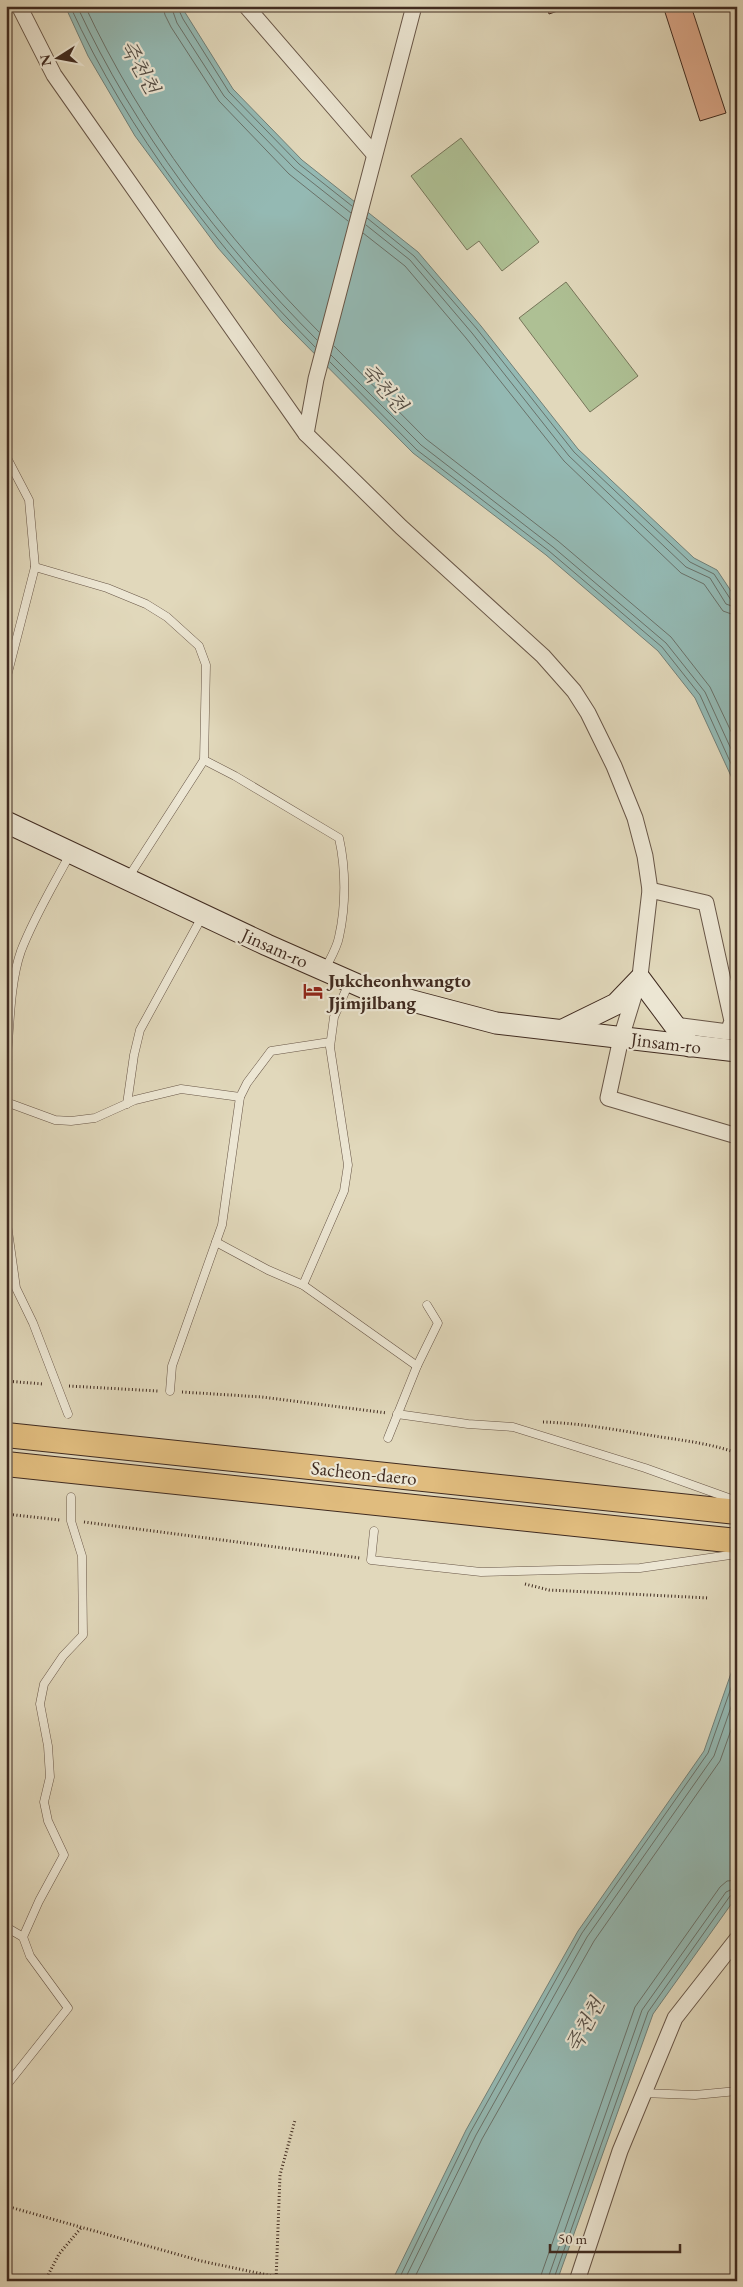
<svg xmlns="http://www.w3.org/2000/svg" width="743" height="2287" font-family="'EB Garamond','Noto Serif KR',serif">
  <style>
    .green { fill: #aec094; stroke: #77765a }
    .water { fill: #94b9b3; stroke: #728078 }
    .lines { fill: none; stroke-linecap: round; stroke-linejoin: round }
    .shore { stroke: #6a726a; stroke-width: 1 }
    .building { fill: #dca98b; stroke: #402b20 }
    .lane-casing { stroke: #685647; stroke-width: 9 }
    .street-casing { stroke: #685647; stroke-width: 17 }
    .secondary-casing { stroke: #402b20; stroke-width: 23 }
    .primary-casing { stroke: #402b20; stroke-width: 26 }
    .path { stroke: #402b20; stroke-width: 3; stroke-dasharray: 1 2.5; stroke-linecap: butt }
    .lane { stroke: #ece6d3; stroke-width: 8 }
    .street { stroke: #ece6d3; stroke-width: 15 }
    .secondary { stroke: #ece6d3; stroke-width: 21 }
    .primary { stroke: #e0bc7e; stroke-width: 24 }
    .labels { text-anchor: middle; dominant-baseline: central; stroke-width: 4.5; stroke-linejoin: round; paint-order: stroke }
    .street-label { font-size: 19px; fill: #402b20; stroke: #ece6d3 }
    .poi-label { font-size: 19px; font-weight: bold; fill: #402b20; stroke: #ece6d3; text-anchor: start }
    .water-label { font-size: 20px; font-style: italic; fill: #554e45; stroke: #ece6d3 }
  </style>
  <rect width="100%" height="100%" fill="#e1d8bb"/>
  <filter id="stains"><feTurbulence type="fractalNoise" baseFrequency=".004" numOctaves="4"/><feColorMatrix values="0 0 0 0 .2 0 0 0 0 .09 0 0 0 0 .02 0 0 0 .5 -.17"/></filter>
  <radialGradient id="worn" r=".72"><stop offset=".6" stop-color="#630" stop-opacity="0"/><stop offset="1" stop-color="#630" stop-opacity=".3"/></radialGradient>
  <g class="green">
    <path d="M461,138L539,242L502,271L479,241L467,250L411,176Z"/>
    <path d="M566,282L638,376L590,412L519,318Z"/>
  </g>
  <g class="water">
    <path d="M65,6H181L233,89L302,160L418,252L481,326L578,449L694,558L717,570L737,600V789L695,698L658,651L546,555L413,453L282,321L218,248L135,136L88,56Z"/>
    <path d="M737,1656V1896L653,2014L557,2281H392L466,2130L578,1931L704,1751Z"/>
  </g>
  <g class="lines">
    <g class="shore">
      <path d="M70,6C129,134 216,247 315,347"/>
      <path d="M77,6C135,131 220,243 317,340"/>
      <path d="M85,6C142,128 225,237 319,332"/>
      <path d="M163,6L165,15L171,27L219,101L289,174L348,221"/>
      <path d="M171,6L177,23L224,96L294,168L351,213"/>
      <path d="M177,6L183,19L229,92L299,164L352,206"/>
      <path d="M367,218L414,256L477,329L574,452L690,562L714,574L731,600L737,602"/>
      <path d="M366,225L410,260L472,333L569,456L686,567L710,578L726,604L737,608"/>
      <path d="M363,233L405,266L466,338L564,461L681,573L704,584L723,611L737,616"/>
      <path d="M334,346L426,439L558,541L671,637L710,687L737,744"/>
      <path d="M331,355L421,445L553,547L666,643L705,692L737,762"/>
      <path d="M330,362L417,450L549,551L662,647L700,695L737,777"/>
      <path d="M398,2281L470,2133L582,1933L708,1753L737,1671"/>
      <path d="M404,2281L476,2135L587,1937L714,1756L737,1690"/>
      <path d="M413,2281L482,2139L594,1941L720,1761L737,1713"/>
      <path d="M539,2281L635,2007L720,1887L727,1881L737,1880"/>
      <path d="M547,2281L642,2010L726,1892L737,1887"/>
      <path d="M553,2281L648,2012L730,1896L737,1894"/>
    </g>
  </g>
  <g class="building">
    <path d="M547,6H572L549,14Z"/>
    <path d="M663,6H691L726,113L700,121Z"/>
  </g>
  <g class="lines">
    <defs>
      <g id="lane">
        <path d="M6,456L29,500L35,567L6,680"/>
        <path d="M35,567L107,588L146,604L167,617L199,646L206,665L204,760L128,878"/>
        <path d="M204,760L235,776L339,838C346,869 346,906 339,937C337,948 330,959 325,969"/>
        <path d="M6,1066C10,1031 9,985 21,951C34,917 53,886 70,854"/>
        <path d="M6,1102L55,1120L71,1121L95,1118L135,1100L181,1089L240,1097"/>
        <path d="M127,1104L134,1055L140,1030L203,915"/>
        <path d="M6,1217L16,1288L33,1323L68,1414"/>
        <path d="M216,1242L268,1270L303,1285L417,1366"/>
        <path d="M303,1285L344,1191L348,1165L330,1047L334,1017L349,983"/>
        <path d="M170,1391L172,1366L222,1225L240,1097L247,1083L271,1051L330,1042"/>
        <path d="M397,1414L468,1424L513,1427L645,1468L737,1501"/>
        <path d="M388,1438L417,1366L438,1323L427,1305"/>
        <path d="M374,1531L371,1560L481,1572L640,1568L737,1554"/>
        <path d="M6,1927L23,1937L30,1956L68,2008L6,2086"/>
        <path d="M23,1937L39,1901L64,1855L48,1821L44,1802L50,1777L48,1746L40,1704L44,1684L63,1656L83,1635L82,1556L71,1521V1497"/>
        <path d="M642,2093L695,2095L737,2091"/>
      </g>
      <g id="street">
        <path d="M19,6L54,75L306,434L401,527L543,656L574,691L588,713L614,766L635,818L645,856L650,890L640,976L621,1038L608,1098L737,1136"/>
        <path d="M246,6L374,154"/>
        <path d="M306,434L316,379L414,6"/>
        <path d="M650,890L706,903L732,1021L728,1032L674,1025"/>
        <path d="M577,2281L620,2151L675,2018L737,1939"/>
      </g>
      <g id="secondary">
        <path d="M6,822L267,945L367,989L496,1023L737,1051"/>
        <path d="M563,1030L616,1004L640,979L690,1046"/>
      </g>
      <g id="primary">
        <path d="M6,1435L737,1512"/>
        <path d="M6,1464L737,1541"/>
      </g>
    </defs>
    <use href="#lane" class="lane-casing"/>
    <use href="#street" class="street-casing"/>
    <use href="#secondary" class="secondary-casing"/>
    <use href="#primary" class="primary-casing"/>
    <g class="path">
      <path d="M6,1381L43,1384"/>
      <path d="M69,1386L158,1391"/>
      <path d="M182,1392L262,1397L387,1413"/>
      <path d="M543,1422C582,1423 622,1431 661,1437C687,1441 712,1444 737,1453"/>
      <path d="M6,1514L60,1520"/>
      <path d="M84,1522L360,1558"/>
      <path d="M525,1584L549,1590L709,1598"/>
      <path d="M6,2206L201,2261L277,2277"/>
      <path d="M45,2281L59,2254L81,2228"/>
      <path d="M276,2281L280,2175L295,2120"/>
    </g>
    <use href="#lane" class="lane"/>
    <use href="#street" class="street"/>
    <use href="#secondary" class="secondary"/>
    <use href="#primary" class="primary"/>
  </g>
  <defs>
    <symbol id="hotel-bare" viewBox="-9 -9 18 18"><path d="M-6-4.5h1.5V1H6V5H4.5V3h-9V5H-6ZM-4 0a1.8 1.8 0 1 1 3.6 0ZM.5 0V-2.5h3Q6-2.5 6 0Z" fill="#8f2418" stroke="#ece6d3" stroke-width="2.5" paint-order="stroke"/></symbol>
  </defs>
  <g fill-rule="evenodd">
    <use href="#hotel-bare" x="299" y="977" width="28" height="28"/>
  </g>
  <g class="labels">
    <g class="street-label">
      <text transform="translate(275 948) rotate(24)">Jinsam-ro</text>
      <text transform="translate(666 1043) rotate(7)">Jinsam-ro</text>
      <text transform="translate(364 1473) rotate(6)">Sacheon-daero</text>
    </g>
    <g class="poi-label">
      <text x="328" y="980">Jukcheonhwangto<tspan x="328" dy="22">Jjimjilbang</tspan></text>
    </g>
    <g class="water-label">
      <text transform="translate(140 67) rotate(61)">죽천천</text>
      <text transform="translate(384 388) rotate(48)">죽천천</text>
      <text transform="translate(585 2025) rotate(-62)">죽천천</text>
    </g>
  </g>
  <rect width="743" height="2287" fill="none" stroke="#e1d8bb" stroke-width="25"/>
  <rect x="8" y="8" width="728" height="2272" fill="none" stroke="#402b20" stroke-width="2.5"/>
  <rect x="12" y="12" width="718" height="2262" fill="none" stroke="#402b20"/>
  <g transform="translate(58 58) rotate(259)" stroke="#ece6d3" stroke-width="4" paint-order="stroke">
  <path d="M0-4L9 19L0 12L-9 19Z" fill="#402b20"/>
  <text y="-8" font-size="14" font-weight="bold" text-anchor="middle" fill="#402b20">N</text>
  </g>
  <path d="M550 2244v8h130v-8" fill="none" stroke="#402b20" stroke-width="2.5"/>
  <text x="558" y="2244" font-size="15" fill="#402b20" stroke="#ece6d3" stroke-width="4" paint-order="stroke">50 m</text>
  <rect width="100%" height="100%" filter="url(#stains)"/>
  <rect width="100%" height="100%" fill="url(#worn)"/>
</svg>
